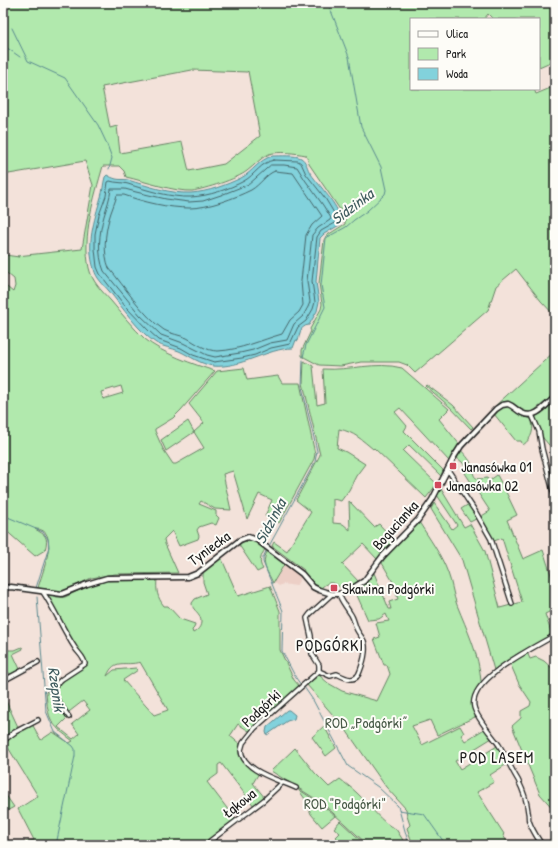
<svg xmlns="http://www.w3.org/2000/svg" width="558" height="848" font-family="'Patrick Hand',sans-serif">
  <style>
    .built { fill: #eccfc6 }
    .green { fill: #b1e9ad; stroke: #668264; fill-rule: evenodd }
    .water { fill: #82d2dc; stroke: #59898f }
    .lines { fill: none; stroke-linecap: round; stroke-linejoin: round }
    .shore { stroke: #456569; stroke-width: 1 }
    .stream { stroke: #59898f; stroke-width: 1 }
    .minor-casing { stroke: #1c1c1c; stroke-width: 6 }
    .tertiary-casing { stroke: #1c1c1c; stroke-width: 7 }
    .minor { stroke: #fdfcf7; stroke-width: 3.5 }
    .tertiary { stroke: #fdfcf7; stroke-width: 4 }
    .poi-dot { fill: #d1495b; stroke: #fdfcf7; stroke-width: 1.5 }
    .labels { text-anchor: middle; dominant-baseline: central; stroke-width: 4; stroke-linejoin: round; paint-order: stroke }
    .poi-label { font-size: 15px; fill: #1c1c1c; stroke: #fdfcf7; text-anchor: start }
    .street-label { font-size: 15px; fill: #1c1c1c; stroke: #fdfcf7 }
    .park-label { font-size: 15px; fill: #495a48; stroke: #fdfcf7 }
    .water-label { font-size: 16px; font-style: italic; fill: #405c5f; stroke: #fdfcf7 }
    .neighbourhood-label { font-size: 16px; letter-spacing: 1px; fill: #1c1c1c; stroke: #fdfcf7 }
  </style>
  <rect width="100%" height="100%" fill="#f3e2da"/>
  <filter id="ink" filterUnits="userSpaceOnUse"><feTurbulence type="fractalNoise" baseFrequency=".025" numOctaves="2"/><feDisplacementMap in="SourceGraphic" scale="8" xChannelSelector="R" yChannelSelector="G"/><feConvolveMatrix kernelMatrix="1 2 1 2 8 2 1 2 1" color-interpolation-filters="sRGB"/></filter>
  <g filter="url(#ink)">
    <path class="built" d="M285,563L301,577L296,586L283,584L279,586L274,582Z"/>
    <g class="green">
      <path d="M3,3H555V60L539,67V19H493L488,14L484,19H411V89H534L536,94L553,87L555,80V316L541,301L516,269L496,286L488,310L415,373L407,365L399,362H361L341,366L319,365L302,356V350L311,331L310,329L321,309L322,304L319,283L324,240L326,236L345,224V217L309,164L306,155C295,153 279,151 269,154C260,158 254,166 247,171C237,179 205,189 192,191C175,192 144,181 126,177L124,171L119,166H103C94,198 82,235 89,268C92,282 102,291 111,301C122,314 133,328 145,339C161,353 195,365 215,371L181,410L173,418L155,429V431L163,449L173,464H176L204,448L194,432L166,451L161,440L188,421L194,432L204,423L189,404L217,371L244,368L247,380L278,376L282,383H300L315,454L314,459L279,523L265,516L272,500L259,494L247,519L233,471L223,474L231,510L215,509L201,501L199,504L216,511V515L219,518L216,525L211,523L199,527L197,530L199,536L198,539L179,546L172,531L164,539L165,544L178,573L115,574L91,578L68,590L59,592L38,588C41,575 62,528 35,529C45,535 49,536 45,550L35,556L3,528V284L13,292L15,286L14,279L3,270V259L5,255L19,257L17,256L82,249L93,185L85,161L3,175ZM192,70L247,72L248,71L260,136L224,164L189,171L182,142L120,153L117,126L110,128L102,87ZM121,386L123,393L103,399L101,392Z"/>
      <path d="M555,351V394L531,413H525L512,403H502L494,407Z"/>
      <path d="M304,361L313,366L317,405L325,403L323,369C349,371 376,361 402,368L449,409L439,419L460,445L454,451L449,461L400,408L395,412L407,426L404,431L443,470L441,476L409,445L403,451L437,484L426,498L374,448L373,449C362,440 354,432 339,429L337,448L346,452L365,464L356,476L349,490L341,501L333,499V523L343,524L350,530L349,501L374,527L379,524L396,542L377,559L363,544L342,564L359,582L343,590C334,581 329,580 320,589L316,586L303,572L304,570L272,546L274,542L287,551L311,512L296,500L320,455L303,383Z"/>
      <path d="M427,385L453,405L473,427L471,429L450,407L426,386Z"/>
      <path d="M555,400V452L543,438L541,430L535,418Z"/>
      <path d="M507,406L511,407L520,414L531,419C535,428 532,439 523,445L521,441H516L494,414L501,408Z"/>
      <path d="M461,450C464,454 470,459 471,464C475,475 471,481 487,478L489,481L497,475L506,492L517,515L507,520L523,559L543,550L555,587L554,593H552L553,597H555V609L545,614L552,635L517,654L501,666V665L494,670L462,560L431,509L434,503L452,529L457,525L437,495L441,489L464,527L470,524L485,551L500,608L522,602L502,538L494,541L480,517L490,511L465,473L467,471L463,463L456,457Z"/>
      <path d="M469,504L478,518L470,522L461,509Z"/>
      <path d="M419,522C429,538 441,554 448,573C452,583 453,595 457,605C467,630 479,654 481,681L482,682C474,694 470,701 476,714L475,717L437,735L430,720L412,726L422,745L460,726L464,733L461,735L465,741L486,728L492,738L455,761L460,769L497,746L507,764L490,775L494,782L477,792L504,834L503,835L509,845H413L407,828L410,825L407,816L406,809L386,787L346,730L307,685L319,675L328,683L342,691L377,701L390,674L387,665H384L374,639L380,637L376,623L389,621L386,614L379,619L368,620L355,591L366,584L374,573L389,609H391L389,602L398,599L393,582L382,563L388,554Z"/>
      <path d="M249,540L255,542L265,549C261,556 258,562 263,569L257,572L239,545L244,541Z"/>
      <path d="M268,550L285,563L273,583C267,570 260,564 268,550Z"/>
      <path d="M221,557L238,596L270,586L280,611V650L294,680L300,687L287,697L249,731L238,724L230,736L240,744C240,746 238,751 239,754C241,761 254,769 259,773L253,783L265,798L254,806L221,763L218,765V774L207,782L236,820L204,845H18L20,843L34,840L18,809L38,796L4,741L15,733L32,724L41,740L53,732L69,743L73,741C50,724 48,720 46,692L85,664L86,660L75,647L45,593L57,597H65L86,587L112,579H157C156,590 157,597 164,606H168L180,619L195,624L194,628L192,630L193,633C199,630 203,624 200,617C198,611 192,610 192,603L195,599L207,594L203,582V572ZM140,662L168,710L154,715L123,680L138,670L136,668L114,670L107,676C115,657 125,667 140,662ZM83,701L90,710L72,724L79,734L73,739L58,727L67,718L65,715Z"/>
      <path d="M22,647L23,649L13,654L20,669L11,674L3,670V650H15Z"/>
      <path d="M527,652L530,659L536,657L544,661L555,671V811L540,794L512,726L521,718V711L530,706L531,702L519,684L510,663Z"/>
      <path d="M6,701L19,729L3,740V702Z"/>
      <path d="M324,726L336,748L326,756L312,737Z"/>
      <path d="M295,748L315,773L329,787L340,779C346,784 352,788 357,793C369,804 382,824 396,829L406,845H368L322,803L271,771Z"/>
      <path d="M298,789L321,804L335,816L322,827L311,814L305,799Z"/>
      <path d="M3,791L14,807L3,813Z"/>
      <path d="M340,821L366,845H344L336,837L340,833L334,828Z"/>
    </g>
    <g class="water">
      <path d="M273,156C280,156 296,155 301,158C306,161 307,167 309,171C317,184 343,209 341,224L324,234L320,238L316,282L319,302L317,311L309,325C299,326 300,335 298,341L296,340L293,348C268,348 240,369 213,366C200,364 190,356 179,351C172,348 163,347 156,343C139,332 122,307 109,291C103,284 96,278 94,269C86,244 94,221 101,197C103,191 103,184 105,177L107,175C110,177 113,178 116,179C120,180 124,179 128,180C148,186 170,194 191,193C208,192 226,185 241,178C253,172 259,159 273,156Z"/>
      <path d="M287,710H289L295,715L294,719L287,721L267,735L266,732L267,727Z"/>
    </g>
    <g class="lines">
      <g class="shore">
        <path d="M274,160L298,161L301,163L306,174L325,198L337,218V222L321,231L317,237L312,281L315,302L313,309L306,321L298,327L290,344L271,348L255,355L242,358L214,362L193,355L181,348L159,340L149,331L125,306L100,274L97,267L95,249V234L99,215L106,196L108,182L110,181C116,183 122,182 128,184C146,190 172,198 191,197C209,196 229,189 244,181C255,175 261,162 274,160Z"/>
        <path d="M271,165H284L297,167C307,185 321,200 331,218L330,220L318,228L312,235L307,281L310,302L308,307L303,316L294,324L287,340L270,343L253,350L240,353L215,357L207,355L183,343L161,335L140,315L104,271C97,254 99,233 104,216C107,206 110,198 111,189H125L136,192L166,199L189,202L203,201L221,195L249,184Z"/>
        <path d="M275,171L293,173L322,216L312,225L306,235L301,281L303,305L299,312L290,320L282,334C261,340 240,350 218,351C206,351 196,343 187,338C180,335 171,334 164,330C143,316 125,287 109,268C103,253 105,234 109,219C111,211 115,203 117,195H124C144,202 168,208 190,208C208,208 235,198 251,190C260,185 266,174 275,171Z"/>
      </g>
      <g class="stream">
        <path d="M3,4L5,10"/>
        <path d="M12,28L28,61L65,78L98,125L106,142L112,158L109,169"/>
        <path d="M3,45L20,57"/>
        <path d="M303,357L306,345L325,307L321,285L326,238L346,227L354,220L367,211L385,194L386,190L381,167L361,127L349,57L328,3"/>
        <path d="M3,515L36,529L43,532L48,539L49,547L36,588"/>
        <path d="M269,546L315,462L317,451L302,387L303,360"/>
        <path d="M267,549L263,558V562L283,611L282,651L296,678L301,685"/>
        <path d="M37,597L46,711L55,732L73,746L75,749V756L56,845"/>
        <path d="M304,687L313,700L348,766L378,787L398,806L409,845"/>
        <path d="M399,810L424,814L446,845"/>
      </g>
      <defs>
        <g id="minor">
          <path d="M532,415L539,431L542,449L555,499"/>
          <path d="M447,471L450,473L475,511L491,539L512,604"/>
          <path d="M43,592C55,610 63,630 75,648C79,654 84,657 85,664L62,679L50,690L69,717"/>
          <path d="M332,594L310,614L307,618L311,636L312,654L319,665V671L330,676L337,674C345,678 356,684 360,671C363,663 367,649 364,641C362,637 359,634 357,630C354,624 354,618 350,613C346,606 341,601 339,594"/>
          <path d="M3,681L38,662"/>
          <path d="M3,741L15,732L38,720"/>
          <path d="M296,788C280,780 242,771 241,750L243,743L255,728L319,671"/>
          <path d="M210,841L264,800L282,783"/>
          <path d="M542,845C537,837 532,830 529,821C528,818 529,815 528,812C527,801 523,790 518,780C511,769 506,756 499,745C492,735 477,719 474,707C468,678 536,647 555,635"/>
        </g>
        <path id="tertiary" d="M3,588L11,587L62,594L87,584L107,578L188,577L198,573L240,540L248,537L257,540L302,574L313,587L319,590L332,594H339L348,591L364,581L382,557L418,520L432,500L454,457L461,446L496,409L502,405L508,404C514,406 517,411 522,413C535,420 546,405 555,397"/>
      </defs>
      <use href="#minor" class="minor-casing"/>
      <use href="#tertiary" class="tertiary-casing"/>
      <use href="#minor" class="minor"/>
      <use href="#tertiary" class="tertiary"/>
    </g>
  </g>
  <g class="poi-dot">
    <rect x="449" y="462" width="8" height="8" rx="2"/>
    <rect x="434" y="481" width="8" height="8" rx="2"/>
    <rect x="330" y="584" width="8" height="8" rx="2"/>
  </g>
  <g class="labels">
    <g class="poi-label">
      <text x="461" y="466">Janasówka 01</text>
      <text x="446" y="485">Janasówka 02</text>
      <text x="342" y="588">Skawina Podgórki</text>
    </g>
    <g class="street-label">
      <text transform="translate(395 525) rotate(-48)">Bogucianka</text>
      <text transform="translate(209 548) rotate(-36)">Tyniecka</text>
      <text transform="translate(261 708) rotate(-43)">Podgórki</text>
      <text transform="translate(239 803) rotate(-38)">Łąkowa</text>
    </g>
    <g class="park-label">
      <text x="366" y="722">ROD „Podgórki”</text>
      <text x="345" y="803">ROD "Podgórki"</text>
    </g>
    <g class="water-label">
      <text transform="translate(352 206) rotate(-37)">Sidzinka</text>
      <text transform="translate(270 521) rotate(-62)">Sidzinka</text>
      <text transform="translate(57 689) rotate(82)">Rzepnik</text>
    </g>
    <g class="neighbourhood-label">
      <text x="330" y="645">PODGÓRKI</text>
      <text x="497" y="757">POD LASEM</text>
    </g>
  </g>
  <rect width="558" height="848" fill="none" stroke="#fdfcf7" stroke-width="16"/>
  <rect x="8" y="8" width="542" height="832" fill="none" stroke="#1c1c1c" stroke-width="1.5" filter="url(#ink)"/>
  <rect x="410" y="18" width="130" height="72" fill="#fdfcf7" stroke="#a3a29f"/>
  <rect x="418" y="31" width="20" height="6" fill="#fdfcf7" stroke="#a3a29f"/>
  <text x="446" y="38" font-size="12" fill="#1c1c1c">Ulica</text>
  <rect x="418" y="48" width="20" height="12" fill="#b1e9ad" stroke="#a3a29f"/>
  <text x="446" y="58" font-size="12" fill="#1c1c1c">Park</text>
  <rect x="418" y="68" width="20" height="12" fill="#82d2dc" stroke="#a3a29f"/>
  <text x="446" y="78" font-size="12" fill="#1c1c1c">Woda</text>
</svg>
